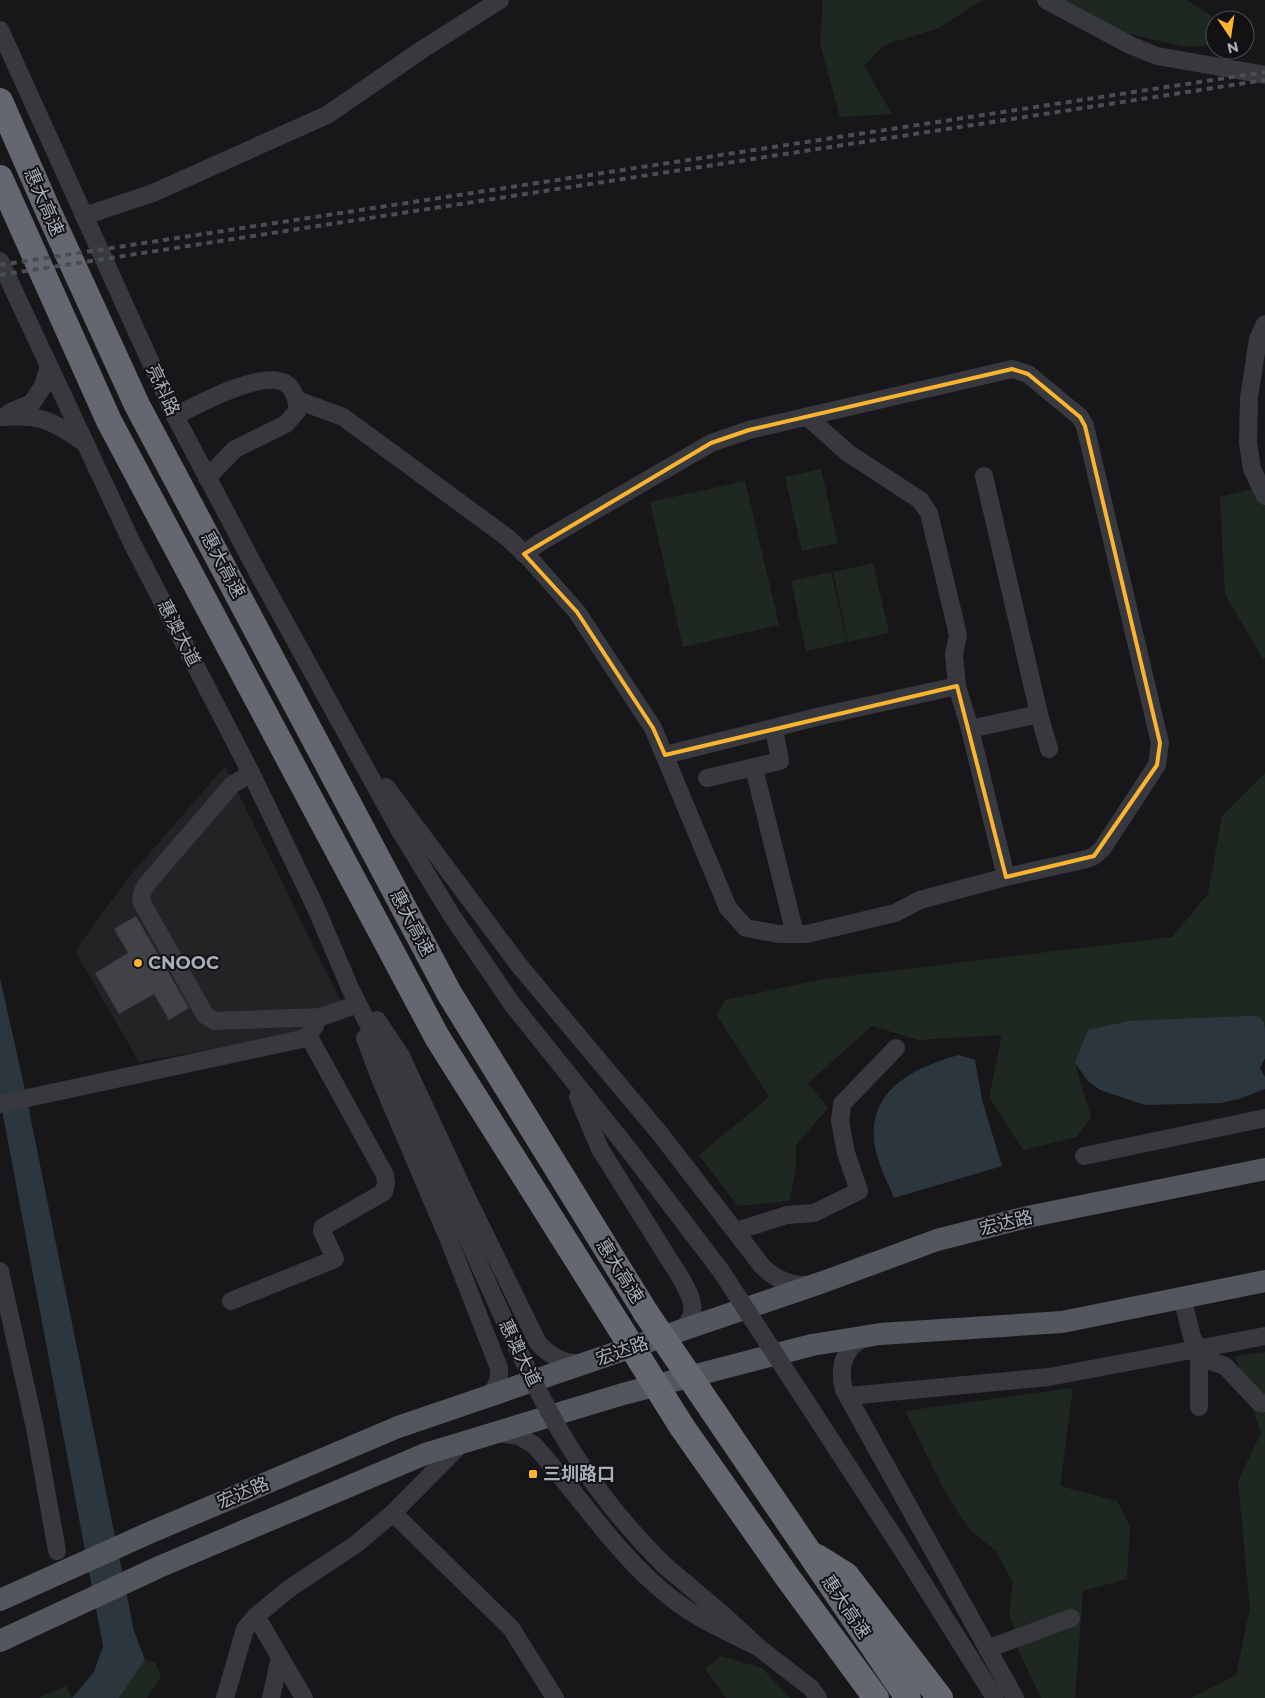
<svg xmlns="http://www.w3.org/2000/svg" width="1265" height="1698" font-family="Montserrat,'Noto Sans SC',sans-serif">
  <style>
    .built { fill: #232326 }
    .green { fill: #1f2820 }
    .water { fill: #2c363e }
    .building { fill: #414246; stroke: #313136 }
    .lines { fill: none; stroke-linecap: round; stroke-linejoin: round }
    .minor { stroke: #38393f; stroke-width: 18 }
    .major { stroke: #54565e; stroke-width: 22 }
    .highway { stroke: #646770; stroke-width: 26 }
    .rail { stroke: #4b4d54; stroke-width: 4; stroke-dasharray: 6 5; stroke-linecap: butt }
    .minor-bridge { stroke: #38393f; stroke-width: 18 }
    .highway-bridge { stroke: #646770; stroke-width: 26 }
    .marked { fill: none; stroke: #fbb42e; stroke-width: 4; stroke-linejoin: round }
    .poi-dot { fill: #fbb42e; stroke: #121214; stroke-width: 2 }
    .labels { text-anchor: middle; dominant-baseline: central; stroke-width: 4; stroke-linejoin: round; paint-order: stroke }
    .street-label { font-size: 18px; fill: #a9aeba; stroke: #121214 }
    .poi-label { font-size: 18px; font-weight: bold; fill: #a9aeba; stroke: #121214; text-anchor: start }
  </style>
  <rect width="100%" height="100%" fill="#171719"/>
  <path class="built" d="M225,766L346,1012L294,1035L139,1062L75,951L128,878Z"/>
  <g class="green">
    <path d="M823,0H982L939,28L884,45L864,66L892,114L840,117L820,44Z"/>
    <path d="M1065,0H1187L1218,20H1215V45L1186,47L1129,34Z"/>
    <path d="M821,469L838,543L802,551L785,477Z"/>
    <path d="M745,481L779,625L683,647L650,502Z"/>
    <path d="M1265,486V657L1263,659L1225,594L1220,497Z"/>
    <path d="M873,563L889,633L848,642L833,572Z"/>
    <path d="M831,572L847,642L806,651L791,581Z"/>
    <path d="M1265,773V1029L1264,1023L1075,1063L1091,1117L1077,1137L1023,1150L989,1097L1002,1035L919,1040L872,1026L808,1083L828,1108L796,1145V1169L789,1201L738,1206L699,1155L769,1097L717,1015L725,1000L823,979L1172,937L1208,894L1222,816Z"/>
    <path d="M1265,1352V1698H1191L1236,1675L1250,1608L1238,1481L1261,1433L1235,1356Z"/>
    <path d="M1073,1388L1060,1486L1117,1501L1130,1526L1127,1579L1083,1591L1075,1698H1041L1020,1654L1009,1611L1013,1583L996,1551L968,1528L943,1488L905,1411Z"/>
    <path d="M721,1656L762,1668L790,1698H726L705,1669Z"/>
    <path d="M145,1660L155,1662L161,1677L147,1698H119Z"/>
    <path d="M66,1686L72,1698H39L65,1686Z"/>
  </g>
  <g class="water">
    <path d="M0,978L25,1090L134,1631L145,1660L119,1698H72L94,1672L103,1646L0,1099Z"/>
    <path d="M1250,1016L1259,1017L1264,1023L1265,1029V1058L1260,1068L1265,1077V1089L1239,1099L1221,1103L1145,1105L1100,1090L1088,1081L1075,1063L1088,1030L1129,1021Z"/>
    <path d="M959,1055L975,1060L982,1100L1002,1166L894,1198C888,1183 879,1166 876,1151C863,1093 911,1068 959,1055Z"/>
  </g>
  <path class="building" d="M136,916L189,1008L169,1020L154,994L119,1014L95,973L128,953L114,929Z"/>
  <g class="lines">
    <g class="minor">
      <path d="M1046,0L1130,45L1157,56L1265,75"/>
      <path d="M0,30L175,416L259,575L399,829L452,916L512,1004L629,1150"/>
      <path d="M84,216L153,193L327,115L423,49L500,0"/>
      <path d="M0,261L132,543L251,773L315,906L350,988L415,1117"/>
      <path d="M1265,324L1258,339L1249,398L1248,443L1252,469L1265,496"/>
      <path d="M297,400L343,417L508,538L530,559L577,612L653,728L728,908L746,928L779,934H807L895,913L920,900L1006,877L970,729L957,686L825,715L665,755"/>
      <path d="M10,412L32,403L43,386L49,366"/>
      <path d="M175,416C196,405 266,367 288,385C295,391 297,402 298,410L286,424L235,449L207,478"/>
      <path d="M810,416L811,420L848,453L920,500L929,513L958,635L954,654L957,686"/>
      <path d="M0,417C42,414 50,420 85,443"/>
      <path d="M984,476L1039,714L1049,749"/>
      <path d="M524,554L539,543L711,443L749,430L1012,369L1028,374L1080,417L1085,426L1160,743L1157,765L1102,849L1094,856L1087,859L1006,877"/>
      <path d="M970,729L1039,714"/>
      <path d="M754,768L795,934"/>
      <path d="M251,773L232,785L146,885L142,893L141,901L205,1015L214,1021L321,1017L358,1004"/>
      <path d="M707,778L780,761L774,728"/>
      <path d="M386,787L518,964L661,1135L762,1266C775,1279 791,1286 809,1285"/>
      <path d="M377,1020L401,1056L468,1200L538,1343C550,1356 563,1364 582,1363"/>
      <path d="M365,1038L380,1078L449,1240L499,1368C500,1382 496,1391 484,1397"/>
      <path d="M578,1097L600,1149L682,1280C692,1299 700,1313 681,1330"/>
      <path d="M0,1104L302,1039L308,1035L315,1026"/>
      <path d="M1084,1156L1265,1118"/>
      <path d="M736,1231L787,1215L814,1213L859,1191L846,1153L840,1121L842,1104L896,1048"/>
      <path d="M0,1271L35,1428L57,1551"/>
      <path d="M1182,1297L1192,1337L1199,1349V1407"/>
      <path d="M231,1301L335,1259L322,1231L323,1227L384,1192L386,1183L385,1175L308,1035"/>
      <path d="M867,1337C844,1345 838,1368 844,1390L1015,1698"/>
      <path d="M1199,1357L1225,1366L1260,1403H1265"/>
      <path d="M848,1396L1049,1377L1265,1336"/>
      <path d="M499,1433L519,1436L534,1445C581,1497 619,1559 675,1601C700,1620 730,1633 758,1647"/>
      <path d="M393,1513L511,1628L555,1698"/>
      <path d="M898,1543L995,1698"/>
      <path d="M664,1565L721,1613L758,1647L811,1688L818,1698"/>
      <path d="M256,1616L304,1698"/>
      <path d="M987,1649L1071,1618"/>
      <path d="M225,1698L245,1629L256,1616L290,1588L355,1545L393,1513L462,1443"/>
      <path d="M271,1698L280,1657"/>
    </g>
    <g class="major">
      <path d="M0,1600L149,1533L398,1427L823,1282L937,1240L1027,1217L1265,1169"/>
      <path d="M0,1641L159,1567L425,1454L623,1394L812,1345L880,1334L1062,1322L1265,1281"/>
    </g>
    <g class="highway">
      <path d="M0,101L50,215L137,405L449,993L646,1313"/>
      <path d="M0,178L109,421L437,1037L620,1328"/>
      <path d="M713,1411L908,1698"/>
      <path d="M682,1427L788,1578L876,1698"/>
      <path d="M817,1557L846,1575L940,1698"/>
    </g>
    <g class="rail">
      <path d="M0,265L1265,72"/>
      <path d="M0,275L1265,80"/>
    </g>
    <g class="minor-bridge">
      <path d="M415,1117C444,1183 472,1250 502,1315C526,1367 550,1419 582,1466C606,1502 634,1535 664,1565"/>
      <path d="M629,1150L721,1271L898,1543"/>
    </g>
    <g class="highway-bridge">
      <path d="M646,1313L713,1411"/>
      <path d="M620,1328L682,1427"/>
    </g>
  </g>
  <path class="marked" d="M1012,369L1028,374L1080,417L1085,426L1160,743L1157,765L1094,856L1006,877L957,686L665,755L653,728L577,612L524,554L711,443L749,430Z"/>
  <g class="poi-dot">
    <circle cx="138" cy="963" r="5"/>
    <rect x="528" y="1469" width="10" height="10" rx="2.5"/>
  </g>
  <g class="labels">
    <g class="street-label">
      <text transform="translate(44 202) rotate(66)">惠大高速</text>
      <text transform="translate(163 390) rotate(65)">亮科路</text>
      <text transform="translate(223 565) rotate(62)">惠大高速</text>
      <text transform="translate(179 633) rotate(63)">惠澳大道</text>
      <text transform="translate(412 923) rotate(62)">惠大高速</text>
      <text transform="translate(1006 1223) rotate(-14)">宏达路</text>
      <text transform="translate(620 1271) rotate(58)">惠大高速</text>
      <text transform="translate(622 1351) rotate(-19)">宏达路</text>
      <text transform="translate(520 1353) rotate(64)">惠澳大道</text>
      <text transform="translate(243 1493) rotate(-23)">宏达路</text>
      <text transform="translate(846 1607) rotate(56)">惠大高速</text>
    </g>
    <g class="poi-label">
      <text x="148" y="963">CNOOC</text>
      <text x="543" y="1474">三圳路口</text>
    </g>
  </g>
  <g transform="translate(1230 35) rotate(167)"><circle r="24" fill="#121214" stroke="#4e5056"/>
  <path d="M0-4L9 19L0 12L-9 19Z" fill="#fbb42e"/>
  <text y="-8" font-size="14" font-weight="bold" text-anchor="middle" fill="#a9aeba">N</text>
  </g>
</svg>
